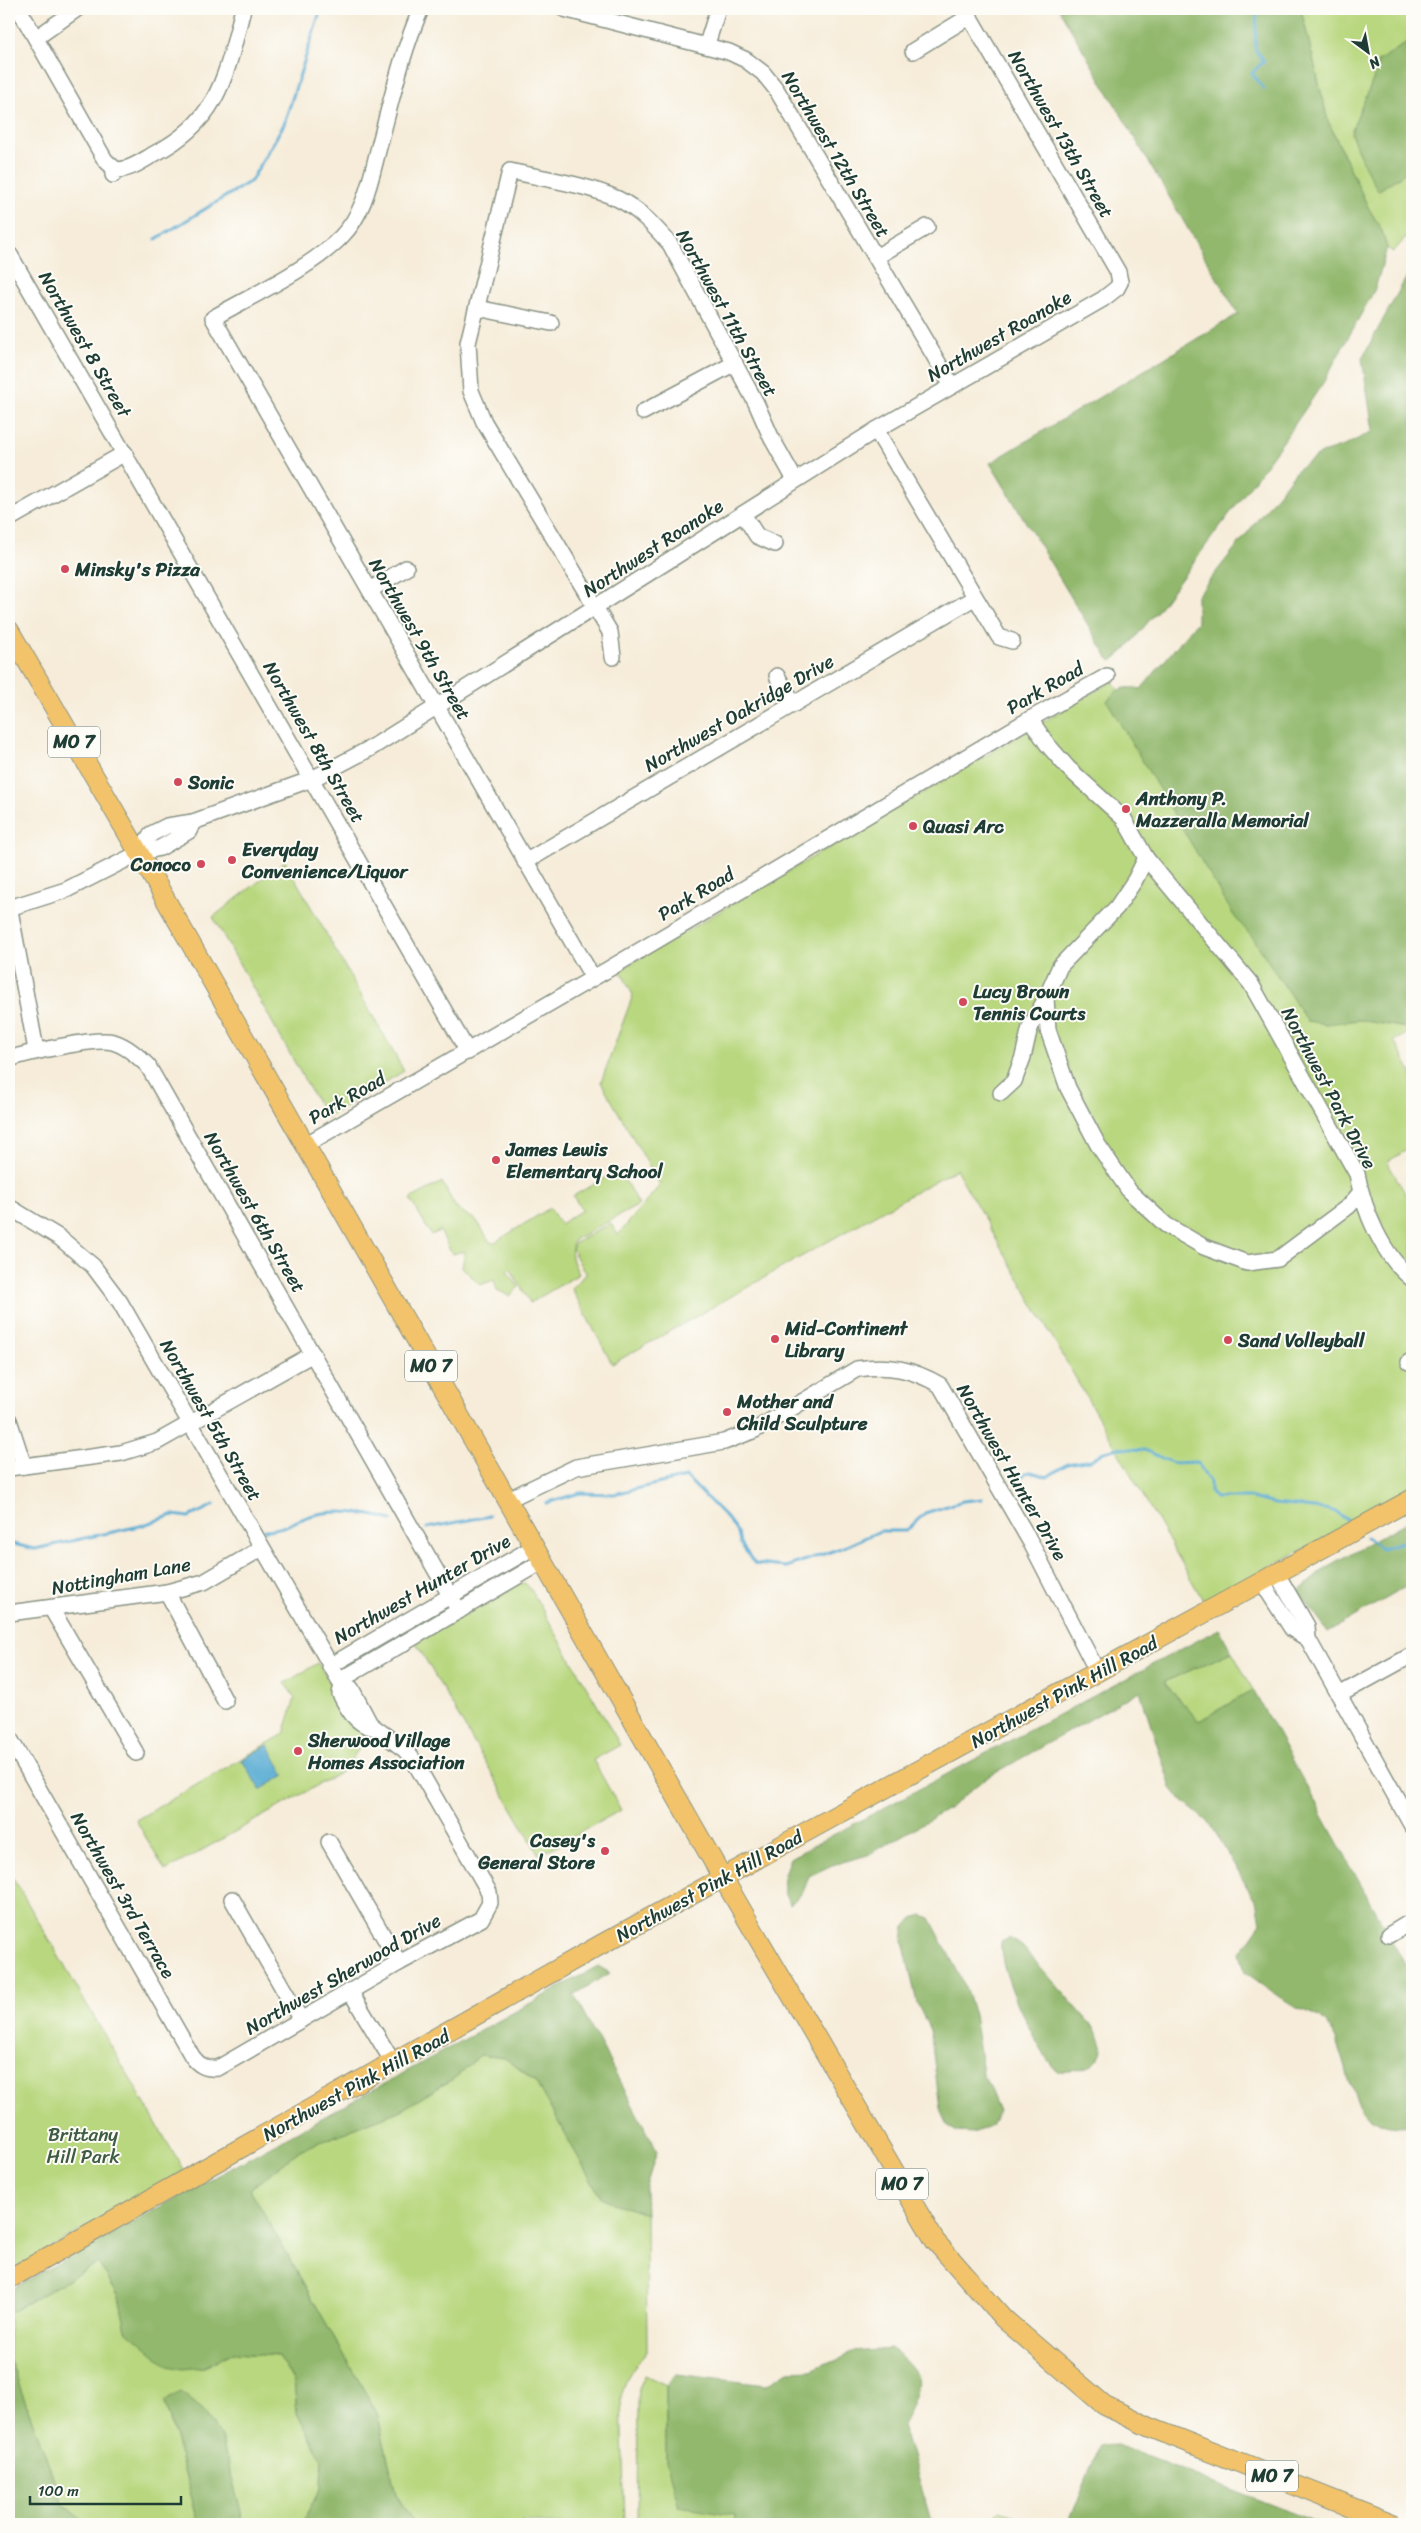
<svg xmlns="http://www.w3.org/2000/svg" width="1421" height="2533" font-family="Sriracha,sans-serif">
  <style>
    .green { fill: #b8d77e; stroke: #6c8a59 }
    .forest { fill: #92b86d; stroke: #587a50 }
    .water { fill: #57abd3; stroke: #3b7484 }
    .lines { fill: none; stroke-linecap: round; stroke-linejoin: round }
    .stream { stroke: #57abd3; stroke-width: 3 }
    .minor-casing { stroke: #8a9486; stroke-width: 18 }
    .major-casing { stroke: #8a9486; stroke-width: 21 }
    .minor { stroke: #fff; stroke-width: 15 }
    .major { stroke: #f2c36a; stroke-width: 19 }
    .poi-dot { fill: #d1495b; stroke: #fdfcf7; stroke-width: 2 }
    .labels { text-anchor: middle; dominant-baseline: central; stroke-width: 4; stroke-linejoin: round; paint-order: stroke }
    .shield { fill: #fdfcf7; stroke: #62766e; stroke-width: 1 }
    .shield-label { font-size: 18px; font-weight: bold; fill: #1f3d34 }
    .street-label { font-size: 19px; fill: #1f3d34; stroke: #fdfcf7 }
    .poi-label { font-size: 19px; font-weight: bold; fill: #1f3d34; stroke: #fdfcf7; text-anchor: start }
    .park-label { font-size: 19px; fill: #3e5c43; stroke: #fdfcf7 }
  </style>
  <rect width="100%" height="100%" fill="#fdfcf7"/>
  <filter id="ink" filterUnits="userSpaceOnUse"><feTurbulence type="fractalNoise" baseFrequency=".02" numOctaves="2"/><feDisplacementMap in="SourceGraphic" scale="10" xChannelSelector="R" yChannelSelector="G"/><feConvolveMatrix kernelMatrix="1 2 1 2 8 2 1 2 1" color-interpolation-filters="sRGB"/></filter>
  <filter id="wash" filterUnits="userSpaceOnUse"><feTurbulence type="fractalNoise" baseFrequency=".0096" numOctaves="4" result="noise"/><feDisplacementMap in="SourceGraphic" scale="20" xChannelSelector="R" yChannelSelector="G"/><feGaussianBlur stdDeviation="1.12" result="paint"/><feColorMatrix in="noise" values="0 0 0 0 0 0 0 0 0 0 0 0 0 0 0 0 0 1.4 0 .05"/><feComposite in="paint" operator="in"/></filter>
  <g filter="url(#wash)">
    <rect width="100%" height="100%" fill="#f6ecd9"/>
    <g class="green">
      <path d="M1301,9H1412V40L1378,61C1374,86 1359,108 1351,133L1378,190L1412,168V231L1393,252L1387,248L1382,231L1368,207L1328,121Z"/>
      <path d="M1113,681L1305,1012L1412,1020V1031L1394,1041L1412,1073V1147L1387,1162L1412,1205V1491L1204,1602L956,1169L612,1364L572,1289L587,1272L583,1270L572,1249L575,1243L611,1223L618,1235L660,1185L601,1082L633,995L620,970Z"/>
      <path d="M285,861L404,1071L326,1118L213,917Z"/>
      <path d="M619,1170L639,1205L574,1240C569,1253 572,1261 579,1274L530,1303L510,1268L507,1271L519,1287L510,1296L497,1290L494,1280L480,1285L462,1267L465,1251L452,1254L440,1231L431,1235L410,1199L442,1182L456,1208L477,1221L490,1242H495L550,1208L560,1224L582,1210L573,1196Z"/>
      <path d="M524,1561L525,1564L466,1598L465,1595Z"/>
      <path d="M516,1583H525L530,1588L620,1745L593,1760L621,1810L539,1855L416,1643Z"/>
      <path d="M444,1607L447,1611L350,1666L348,1662Z"/>
      <path d="M1232,1652L1253,1690L1199,1721L1164,1682Z"/>
      <path d="M318,1663L350,1719L369,1735L343,1771L165,1871L136,1820L284,1734L295,1698L285,1683Z"/>
      <path d="M9,1871L184,2171L9,2272Z"/>
      <path d="M480,2055L505,2058L535,2081L602,2199L646,2214L647,2352C634,2367 625,2378 621,2397L625,2524H544L522,2520L520,2524H414L396,2494L377,2413L250,2189L300,2150L401,2110L456,2077Z"/>
      <path d="M98,2263L119,2296L126,2330L204,2367L233,2353L278,2356L294,2382L297,2412L322,2460L321,2487L302,2524H244L221,2437L165,2402L199,2524H87L63,2504L9,2358V2313Z"/>
      <path d="M645,2375L666,2385V2462L735,2515L734,2524H637L638,2403L639,2388Z"/>
      <path d="M1000,2512L1038,2524H988Z"/>
    </g>
    <g class="forest">
      <path d="M1059,9H1301L1328,121L1368,207L1382,231L1387,248L1375,289L1323,383L1282,443L1158,610L1125,650L1112,661L1108,658L990,463L1238,314Z"/>
      <path d="M1412,40V168L1378,191L1361,159L1351,133C1359,108 1374,86 1378,61Z"/>
      <path d="M1412,267V1029L1359,1020L1326,1024L1307,1021L1253,938L1234,916L1107,701C1117,688 1125,686 1141,689L1197,622V596L1298,469L1322,453L1344,446L1373,431L1362,358Z"/>
      <path d="M1412,1519V1583L1328,1632L1298,1592L1328,1566Z"/>
      <path d="M1219,1629L1232,1652L1164,1682L1199,1721L1253,1690L1412,1977V2126C1337,2136 1358,2054 1323,2020C1317,2014 1304,2011 1296,2007C1279,1997 1262,1984 1245,1972L1240,1953L1261,1923L1258,1906L1211,1825L1181,1800L1171,1788L1140,1691L983,1780L948,1809L868,1855L832,1865L809,1876L804,1890L790,1905C778,1884 782,1879 790,1858Z"/>
      <path d="M922,1915L930,1918L964,1984L974,2015L983,2073L999,2111L991,2125L973,2133L957,2132L946,2125L940,2108L930,2030L917,2003L903,1941L905,1927L913,1918Z"/>
      <path d="M1010,1938L1022,1946L1095,2029C1097,2033 1102,2039 1102,2043C1105,2067 1074,2073 1057,2071C1037,2052 997,1968 1001,1942Z"/>
      <path d="M598,1966L610,1973L574,1995L657,2151L645,2190L646,2214L602,2199L535,2081L505,2058L480,2055L456,2077L401,2110L300,2150L250,2189L377,2413L396,2494L414,2524H302L321,2487L322,2460L297,2412L294,2382L278,2356L233,2353L204,2367L182,2369L168,2366L126,2330L119,2296L98,2263L9,2313V2290Z"/>
      <path d="M891,2349C929,2375 920,2388 903,2425L932,2524H734L735,2515L679,2506L666,2462V2385L676,2374L766,2385L788,2371L811,2370L852,2352Z"/>
      <path d="M9,2358L63,2503L87,2524H9Z"/>
      <path d="M181,2392L203,2410L221,2437L244,2524H199L165,2401Z"/>
      <path d="M1117,2445L1321,2524H1080L1070,2520L1099,2446Z"/>
    </g>
    <path class="water" d="M268,1745L285,1775L260,1790L242,1760Z"/>
    <g class="lines">
      <g class="stream">
        <path d="M1257,9L1255,49L1264,61L1252,73L1264,89"/>
        <path d="M156,239L251,181L284,124L321,9"/>
        <path d="M1016,1486L1025,1473L1031,1472L1047,1477L1067,1464L1091,1460L1105,1451L1119,1448L1144,1450L1173,1463L1197,1462L1210,1482V1491L1216,1498H1252L1275,1504L1324,1509L1337,1512L1348,1521"/>
        <path d="M546,1503L580,1493L614,1494L686,1477L726,1517L738,1533L740,1543L755,1564L786,1567L844,1547L880,1531H906L925,1513L963,1501L982,1499"/>
        <path d="M427,1528L489,1516"/>
        <path d="M265,1530C282,1530 295,1521 310,1516C337,1508 366,1513 392,1520"/>
        <path d="M1366,1538L1382,1548L1412,1539"/>
        <path d="M9,1543L35,1549L140,1526L173,1515L189,1517L214,1505"/>
      </g>
    </g>
  </g>
  <g filter="url(#ink)">
    <g class="lines">
      <defs>
        <g id="minor">
          <path d="M19,9L105,160L116,170"/>
          <path d="M421,9C402,52 392,98 380,143C371,176 366,212 341,237C311,268 251,296 213,318L593,978"/>
          <path d="M564,9L729,52L746,60L763,73L776,89L952,386"/>
          <path d="M965,9L1118,272L1120,282"/>
          <path d="M36,38L77,9"/>
          <path d="M707,44L718,9"/>
          <path d="M913,51L970,16"/>
          <path d="M113,175L116,170C130,170 142,161 154,154C220,120 226,75 243,9"/>
          <path d="M10,255L468,1052"/>
          <path d="M876,257L927,227"/>
          <path d="M477,308L551,323"/>
          <path d="M643,412L735,363"/>
          <path d="M876,430L999,637L1012,641"/>
          <path d="M743,514L757,536L775,544"/>
          <path d="M9,519L125,453"/>
          <path d="M370,590L406,568"/>
          <path d="M613,657L610,632L484,422L471,391L468,343L510,171C545,179 585,184 618,199C639,209 655,227 670,244L756,403L771,437L795,480"/>
          <path d="M777,676L794,704"/>
          <path d="M1030,719L1047,744L1068,768L1124,819L1146,858"/>
          <path d="M139,853L151,834L167,826L193,822L312,779L371,748L876,430L1103,299L1117,288L1120,282"/>
          <path d="M525,862L974,598"/>
          <path d="M9,905L36,1050"/>
          <path d="M9,908L66,890L139,853L160,848L189,831L193,822"/>
          <path d="M1046,998L1048,1030L1068,1088L1098,1145L1130,1192L1166,1225L1204,1247L1247,1263L1278,1259L1349,1206L1360,1193"/>
          <path d="M9,1059C27,1053 96,1037 113,1042C127,1046 138,1056 148,1066L459,1611"/>
          <path d="M1001,1093L1014,1081L1023,1057L1030,1027L1046,998L1060,966L1117,907L1135,880L1146,858L1251,984L1357,1174C1364,1211 1382,1255 1412,1279"/>
          <path d="M305,1145L607,970L1030,719L1107,676"/>
          <path d="M9,1207L60,1238L93,1266L120,1302L342,1685L351,1688L370,1724L405,1750L414,1761L489,1892L490,1903L481,1919L399,1963L218,2068C206,2069 199,2066 192,2056L9,1737"/>
          <path d="M1409,1362L1412,1361"/>
          <path d="M9,1420L24,1466"/>
          <path d="M9,1468L121,1453L157,1442L313,1354"/>
          <path d="M507,1500L576,1467L724,1442L755,1430L857,1369C889,1364 912,1369 940,1385L1031,1543L1098,1673"/>
          <path d="M1277,1574L1307,1626L1308,1639L1412,1826"/>
          <path d="M1262,1582L1292,1629L1308,1639"/>
          <path d="M167,1592L225,1701"/>
          <path d="M51,1608L136,1753"/>
          <path d="M9,1613L167,1592L204,1582L262,1548"/>
          <path d="M330,1666L534,1547"/>
          <path d="M339,1681L542,1562"/>
          <path d="M342,1685L340,1694C347,1708 355,1723 371,1727"/>
          <path d="M1339,1695L1412,1655"/>
          <path d="M329,1842L399,1963"/>
          <path d="M232,1899L301,2020"/>
          <path d="M1389,1935L1412,1921"/>
          <path d="M350,1991L394,2064"/>
        </g>
        <g id="major">
          <path d="M9,630L139,853L717,1868L935,2241L1004,2319L1104,2405L1149,2427L1394,2524"/>
          <path d="M9,2279L602,1944L1412,1499"/>
        </g>
      </defs>
      <use href="#minor" class="minor-casing"/>
      <use href="#major" class="major-casing"/>
      <use href="#minor" class="minor"/>
      <use href="#major" class="major"/>
    </g>
  </g>
  <g class="poi-dot">
    <circle cx="65" cy="569" r="5"/>
    <circle cx="178" cy="782" r="5"/>
    <circle cx="1126" cy="809" r="5"/>
    <circle cx="913" cy="826" r="5"/>
    <circle cx="232" cy="860" r="5"/>
    <circle cx="201" cy="864" r="5"/>
    <circle cx="963" cy="1002" r="5"/>
    <circle cx="496" cy="1160" r="5"/>
    <circle cx="775" cy="1339" r="5"/>
    <circle cx="1228" cy="1340" r="5"/>
    <circle cx="727" cy="1412" r="5"/>
    <circle cx="298" cy="1751" r="5"/>
    <circle cx="605" cy="1851" r="5"/>
  </g>
  <g class="labels">
    <g class="shield">
      <rect x="48" y="726.5" width="52" height="31" rx="4"/>
      <rect x="405" y="1350.5" width="52" height="31" rx="4"/>
      <rect x="876" y="2168.5" width="52" height="31" rx="4"/>
      <rect x="1246" y="2460.5" width="52" height="31" rx="4"/>
    </g>
    <g class="shield-label">
      <text x="74" y="742">MO 7</text>
      <text x="431" y="1366">MO 7</text>
      <text x="902" y="2184">MO 7</text>
      <text x="1272" y="2476">MO 7</text>
    </g>
    <g class="street-label">
      <text transform="translate(1061 134) rotate(60)">Northwest 13th Street</text>
      <text transform="translate(836 154) rotate(59)">Northwest 12th Street</text>
      <text transform="translate(727 313) rotate(61)">Northwest 11th Street</text>
      <text transform="translate(999 336) rotate(-30)">Northwest Roanoke</text>
      <text transform="translate(85 344) rotate(60)">Northwest 8 Street</text>
      <text transform="translate(653 548) rotate(-33)">Northwest Roanoke</text>
      <text transform="translate(420 639) rotate(60)">Northwest 9th Street</text>
      <text transform="translate(1045 688) rotate(-30)">Park Road</text>
      <text transform="translate(739 713) rotate(-30)">Northwest Oakridge Drive</text>
      <text transform="translate(314 742) rotate(60)">Northwest 8th Street</text>
      <text transform="translate(696 894) rotate(-31)">Park Road</text>
      <text transform="translate(1329 1088) rotate(62)">Northwest Park Drive</text>
      <text transform="translate(347 1098) rotate(-30)">Park Road</text>
      <text transform="translate(255 1212) rotate(60)">Northwest 6th Street</text>
      <text transform="translate(211 1420) rotate(60)">Northwest 5th Street</text>
      <text transform="translate(1012 1472) rotate(60)">Northwest Hunter Drive</text>
      <text transform="translate(121 1576) rotate(-10)">Nottingham Lane</text>
      <text transform="translate(422 1589) rotate(-30)">Northwest Hunter Drive</text>
      <text transform="translate(1064 1692) rotate(-29)">Northwest Pink Hill Road</text>
      <text transform="translate(709 1886) rotate(-29)">Northwest Pink Hill Road</text>
      <text transform="translate(123 1895) rotate(60)">Northwest 3rd Terrace</text>
      <text transform="translate(343 1974) rotate(-30)">Northwest Sherwood Drive</text>
      <text transform="translate(356 2085) rotate(-29)">Northwest Pink Hill Road</text>
    </g>
    <g class="poi-label">
      <text x="75" y="569">Minsky's Pizza</text>
      <text x="188" y="782">Sonic</text>
      <text x="1136" y="798">Anthony P.<tspan x="1136" dy="22">Mazzeralla Memorial</tspan></text>
      <text x="923" y="826">Quasi Arc</text>
      <text x="242" y="849">Everyday<tspan x="242" dy="22">Convenience/Liquor</tspan></text>
      <text x="191" y="864" text-anchor="end">Conoco</text>
      <text x="973" y="991">Lucy Brown<tspan x="973" dy="22">Tennis Courts</tspan></text>
      <text x="506" y="1149">James Lewis<tspan x="506" dy="22">Elementary School</tspan></text>
      <text x="785" y="1328">Mid-Continent<tspan x="785" dy="22">Library</tspan></text>
      <text x="1238" y="1340">Sand Volleyball</text>
      <text x="737" y="1401">Mother and<tspan x="737" dy="22">Child Sculpture</tspan></text>
      <text x="308" y="1740">Sherwood Village<tspan x="308" dy="22">Homes Association</tspan></text>
      <text x="595" y="1840" text-anchor="end">Casey's<tspan x="595" dy="22">General Store</tspan></text>
    </g>
    <g class="park-label">
      <text x="83" y="2134">Brittany<tspan x="83" dy="22">Hill Park</tspan></text>
    </g>
  </g>
  <rect width="1421" height="2533" fill="none" stroke="#fdfcf7" stroke-width="30"/>
  <g transform="translate(1368 52) rotate(148)" stroke="#fdfcf7" stroke-width="4" paint-order="stroke">
  <path d="M0-4L9 19L0 12L-9 19Z" fill="#1f3d34"/>
  <text y="-8" font-size="14" font-weight="bold" text-anchor="middle" fill="#1f3d34">N</text>
  </g>
  <path d="M30 2496v8h151v-8" fill="none" stroke="#1f3d34" stroke-width="2.5"/>
  <text x="38" y="2496" font-size="15" fill="#1f3d34" stroke="#fdfcf7" stroke-width="4" paint-order="stroke">100 m</text>
</svg>
